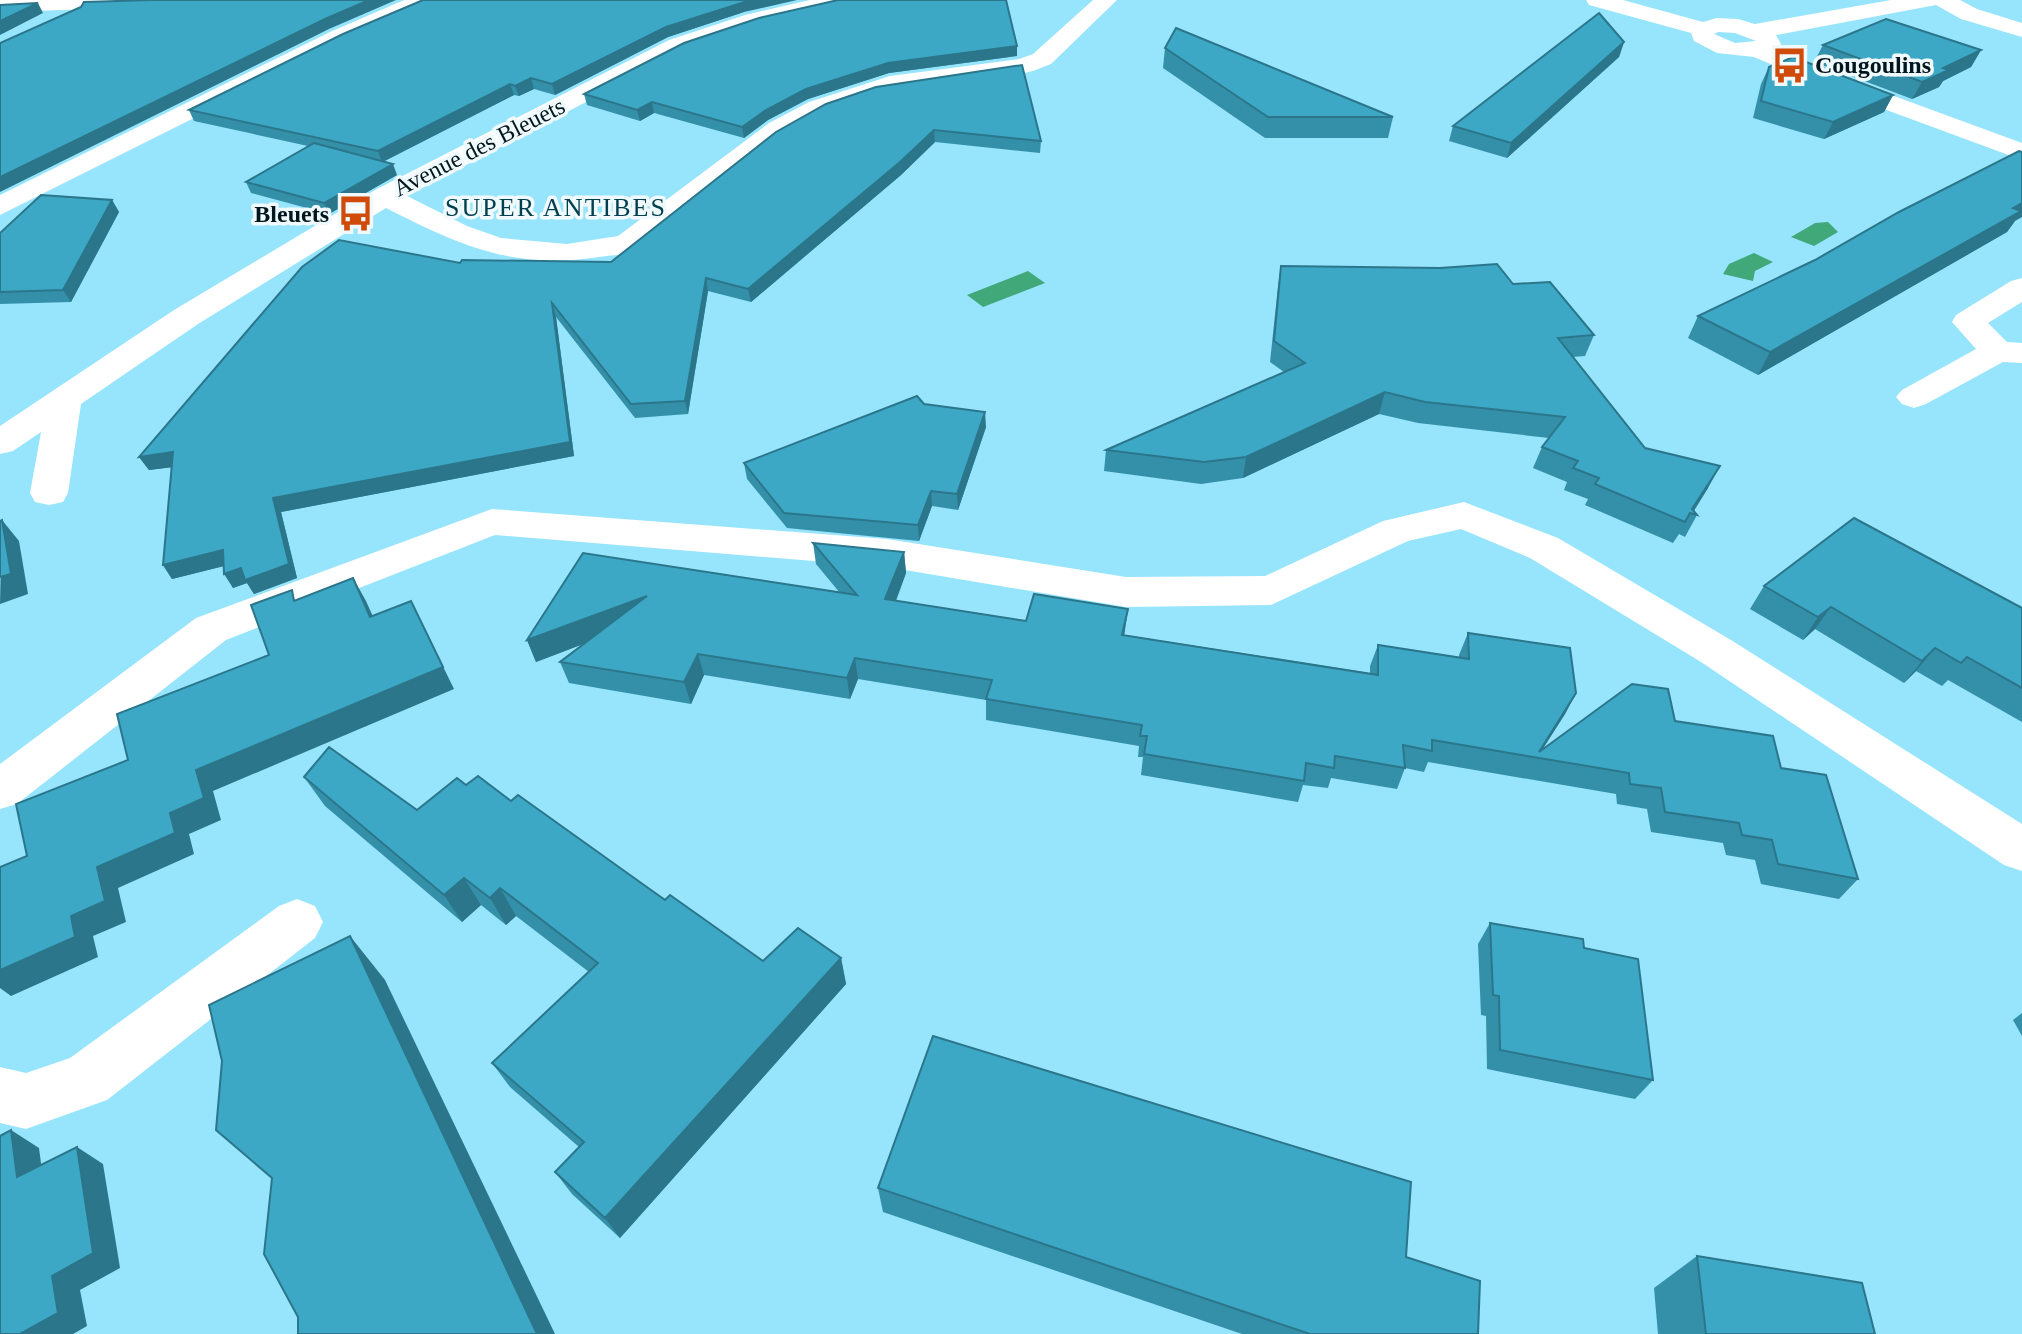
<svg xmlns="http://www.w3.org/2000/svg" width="2022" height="1334" font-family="'Times New Roman',serif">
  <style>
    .water { fill: #41a879 }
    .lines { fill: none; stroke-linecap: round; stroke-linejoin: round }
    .minor { fill: #fff; fill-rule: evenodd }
    .wall { fill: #3490a9 }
    .shaded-wall { fill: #2b768a }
    .building { fill: #3da8c5; stroke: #2b768a; stroke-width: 2 }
    .labels { text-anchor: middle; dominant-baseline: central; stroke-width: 7; stroke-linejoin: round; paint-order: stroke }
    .far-poi-label { font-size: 24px; font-weight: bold; fill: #02161d; stroke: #f0f9fc; text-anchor: start }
    .far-street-label { font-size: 24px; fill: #02161d; stroke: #f0f9fc }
    .far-quarter-label { font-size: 26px; letter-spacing: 2px; fill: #003f4e; stroke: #f0f9fc }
  </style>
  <rect width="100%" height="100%" fill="#97e4fd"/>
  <g class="water">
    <path d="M1828,222L1838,232L1814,246L1791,237L1815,223Z"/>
    <path d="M1754,253L1773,262L1755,271L1753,281L1723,274L1729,264Z"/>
    <path d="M1028,271L1045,283L983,307L967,295Z"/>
  </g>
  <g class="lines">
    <g class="minor">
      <path d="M0,0H171L160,7L0,12Z"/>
      <path d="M404,0H434L431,5L346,42L0,215V195L330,32Z"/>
      <path d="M810,0H850L847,5L760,25L685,50L407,196L467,226L501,238L567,244L618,236L769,123L809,102L890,76L1019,59L1033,54L1093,0H1117L1051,64L1033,71C964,88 891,83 826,113C756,146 705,208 640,249C629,255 612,255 599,257C513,270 461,246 386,208L198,324L81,404L68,493L63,502L49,505L35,502L30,493L41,432L13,451L0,454V426L174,310L375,190L669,40L745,15Z"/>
      <path d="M1586,0H1623L1703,22L1717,18L1738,19L1755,24L1891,0H1960L1977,9L2022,23V37L1961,19L1936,5L1776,35L1781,44L1777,49L1845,78L2022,143V160L1827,88L1754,57L1717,53L1694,41L1691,33L1589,5ZM1718,32L1735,33L1756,41L1735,43L1714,34Z"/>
      <path d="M2022,278V302L1988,323L2007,342L2022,343V363L2003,362L1926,404L1914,408L1902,404L1896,397L1902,390L1976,349L1952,322L1956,315L2011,281Z"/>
      <path d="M1464,502L1558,538L1731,640L2022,824V871L2004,865L1701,662L1530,558L1461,529L1408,541L1271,605L1126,607L887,567L495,535L226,640L17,804L0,809V764L196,618L492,509L887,539L1126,577L1265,576L1383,521Z"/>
      <path d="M297,899L315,906L323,922L315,938L107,1100L26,1129L0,1123V1067L26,1073L70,1058L279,906Z"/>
    </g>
  </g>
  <g class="wall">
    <path d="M744,12L668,37L555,95L534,89L519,96L514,95L383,162L397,175L329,214L251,193L246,182L308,146L194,121L189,110Z"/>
    <path d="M1624,42L1619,57L1507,158L1449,141L1453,126Z"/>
    <path d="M1823,45L1981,50L1971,67L1943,81L1939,87L1912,99L1814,62Z"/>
    <path d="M1165,48L1393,117L1388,138H1265L1163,68Z"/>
    <path d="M1017,56L889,73L808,99L768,120L744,138L654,113L640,121L587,105L584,94Z"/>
    <path d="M1769,67L1893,95L1884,112L1824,139L1753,118L1761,84Z"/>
    <path d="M826,104L1041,141L1040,153L935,142L901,175L751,302L708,291L688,414L635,418L556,317L574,456L281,512L297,578L254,594L247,583L233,588L224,566L172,579L163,565L172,467L149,470L139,457L460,263L611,262Z"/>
    <path d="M112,200L119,212L71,302L0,304V233Z"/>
    <path d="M2015,221L2007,232L1758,375L1688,338L1698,316Z"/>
    <path d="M1281,266L1513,284L1594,335L1585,356L1573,357L1645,448L1708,488L1694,511L1697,515L1685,537L1679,534L1673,543L1585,505L1588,499L1564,490L1567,482L1533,468L1542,447L1549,438L1418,423L1379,414L1243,478L1201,484L1104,471L1106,450L1284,372L1270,362L1278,286Z"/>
    <path d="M924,404L986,427L958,510L932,506L919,541L787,528L747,479L744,463Z"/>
    <path d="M813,543L904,552L906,573L896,601L1026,621L1125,630L1124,635L1370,673V666L1378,645L1459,658V655L1468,633L1576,693L1565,714L1543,748L1675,721L1781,768L1858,879L1839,899L1761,884L1755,860L1726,855L1723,843L1651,832L1647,809L1617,804L1616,794L1428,762L1424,772L1405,768L1397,789L1331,778L1328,788L1303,785L1298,802L1141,775L1143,757H1138L1139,746L986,720V700L858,679L850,699L704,675L691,704L569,683L560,662L583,644L536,662L527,640L840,593L816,564Z"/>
    <path d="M1764,586L2022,608V722L1948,680L1942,686L1916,671L1904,683L1815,629L1803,640L1750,609Z"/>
    <path d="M304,777L417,810L466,785L511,801L763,961L841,958L846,984L620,1238L572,1194L555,1172L579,1147L510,1087L492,1063L589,972L516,916L506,925L481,905L462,922L325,806Z"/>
    <path d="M1490,923L1584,948L1653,1080L1635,1099L1487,1069L1486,1016L1481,1015L1478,944Z"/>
    <path d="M2022,1013V1036L2013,1020Z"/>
    <path d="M878,1188L1406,1257L1478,1334H1242L883,1212Z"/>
    <path d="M1697,1256L1875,1334H1658L1654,1288Z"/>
  </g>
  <g class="shaded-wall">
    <path d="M369,0H396L329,29L0,192V177L325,19Z"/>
    <path d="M751,0H797L744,12L668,37L555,95L552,84L666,27Z"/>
    <path d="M38,3L43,13L0,35V21Z"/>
    <path d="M1624,42L1619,57L1507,158L1511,143Z"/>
    <path d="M1017,46V56L889,73L808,99L768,120L744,138L742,127L766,110L806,89L888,63Z"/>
    <path d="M1981,50L1971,67L1943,81L1939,87L1912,99L1922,82L1943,68Z"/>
    <path d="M531,78L534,89L519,96L515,86Z"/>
    <path d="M510,84L514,95L382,162L378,151Z"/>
    <path d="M1893,95L1884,112L1824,139L1833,122Z"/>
    <path d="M652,102L654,113L640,121L637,110Z"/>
    <path d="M934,130L935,142L901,175L751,302L748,289Z"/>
    <path d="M393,164L397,175L329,214L324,203Z"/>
    <path d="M112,200L119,212L71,302L63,290Z"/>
    <path d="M2022,203V217L2015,221L2007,232L1758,375L1770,352Z"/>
    <path d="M706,278L708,291L688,414L685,401Z"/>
    <path d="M552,303L556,317L574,456L281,512L297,578L254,594L247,583L233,588L224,574L241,568L273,498Z"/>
    <path d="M1385,392L1379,414L1243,478L1246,457Z"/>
    <path d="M985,412L986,427L958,510L957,494Z"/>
    <path d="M173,452L182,466L149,470L139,457Z"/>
    <path d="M1720,466L1708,488L1692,513H1691Z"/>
    <path d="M931,491L932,506L919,541L918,525Z"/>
    <path d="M2,520L19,541L28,594L0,604Z"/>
    <path d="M223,550L232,564L172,579L163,565Z"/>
    <path d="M904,552L906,573L888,621L885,599Z"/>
    <path d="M353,578L366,601L383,639L370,617Z"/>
    <path d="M647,596L654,617L536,662L527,640Z"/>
    <path d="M411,601L454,689L213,791L221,820L189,834L194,854L118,888L126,922L93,936L98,957L11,996L0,988V970L97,867L170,813L196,770Z"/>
    <path d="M1831,607L1815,629L1803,640L1818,617Z"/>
    <path d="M1128,609L1125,630L1120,656L1122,635Z"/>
    <path d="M1935,648L1916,671L1904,683L1922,661Z"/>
    <path d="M698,654L704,675L691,704L684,682Z"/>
    <path d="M855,658L858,679L850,699L847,678Z"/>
    <path d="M1576,693L1565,714L1537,758L1539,752Z"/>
    <path d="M464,878L481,905L462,922L444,895Z"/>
    <path d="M500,888L516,916L506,925L490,898Z"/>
    <path d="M350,936L385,980L555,1334H537Z"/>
    <path d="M841,958L846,984L620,1238L605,1218Z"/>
    <path d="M11,1130L39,1148L45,1194L17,1177Z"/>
    <path d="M77,1147L103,1164L120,1268L80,1290L87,1326L73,1334H20L52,1276Z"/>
  </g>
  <g class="building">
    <path d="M151,0H369L325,19L0,177V43L81,7L84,2Z"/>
    <path d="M423,0H751L666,27L552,84L531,78L515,86L510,84L378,151L189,110L343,34Z"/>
    <path d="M838,0H1006L1017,46L888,63L806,89L766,110L742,127L652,102L637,110L584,94L684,43L759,18Z"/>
    <path d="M38,3L0,21V5Z"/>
    <path d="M1599,13L1624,42L1511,143L1453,126Z"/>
    <path d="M1886,19L1981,50L1943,68L1949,70L1922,82L1823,45Z"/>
    <path d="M1176,28L1393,117H1268L1165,48Z"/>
    <path d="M1793,57L1893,95L1833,122L1761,101L1769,67Z"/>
    <path d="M1022,65L1041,141L934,130L900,162L748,289L706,278L685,401L631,404L552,303L570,442L273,498L289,564L245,580L241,568L224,574L223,550L163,565L173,452L139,457L302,267L339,240L460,263L462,260L611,262L776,132L826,104L876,87Z"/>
    <path d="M314,143L393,164L324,203L246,182Z"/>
    <path d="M2019,151L2022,152V203L2013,208L2021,211L1770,352L1698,316L1815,260L1899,212Z"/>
    <path d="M41,195L112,200L63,290L0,292V233Z"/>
    <path d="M1497,264L1513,284L1550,282L1594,335L1558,338L1645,448L1720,466L1692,509L1697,515L1690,513L1685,522L1595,484L1599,478L1573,468L1578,461L1542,447L1565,417L1425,402L1385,392L1246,457L1204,462L1106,450L1305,363L1274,341L1281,266L1440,268Z"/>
    <path d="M917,396L924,404L985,412L957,494L931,491L918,525L784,513L744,463Z"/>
    <path d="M1854,518L2022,608V688L1967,657L1961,663L1935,648L1922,661L1831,607L1818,617L1764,586Z"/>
    <path d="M2,520L11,574L0,577V521Z"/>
    <path d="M813,543L904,552L885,599L1026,621L1034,594L1128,609L1122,635L1378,675V645L1469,659L1468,633L1570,648L1576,693L1539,752L1632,684L1668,689L1675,721L1773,736L1781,768L1826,775L1858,879L1778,864L1772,840L1742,835L1739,823L1665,812L1661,788L1630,784L1629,773L1432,740V751L1403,745L1405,768L1335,756L1334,768L1306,763L1304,781L1144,754L1147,736H1140L1142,725L986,699L992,680L855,658L847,678L698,654L684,682L560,662L647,596L527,640L583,553L857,595Z"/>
    <path d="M353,578L370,617L411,601L443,667L196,770L204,798L170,813L175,833L97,867L105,901L71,916L75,937L0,970V867L27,856L16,804L128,760L117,714L269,655L251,605L292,590L294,601Z"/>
    <path d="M329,747L417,810L457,778L466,785L478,776L511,801L518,795L665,900L670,895L763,961L798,928L841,958L605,1218L555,1172L584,1142L492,1063L598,963L500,888L490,898L464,878L444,895L304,777Z"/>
    <path d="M1490,923L1583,939L1584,948L1638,959L1653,1080L1500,1050L1499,996L1493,995Z"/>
    <path d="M350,936L537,1334H298V1317L264,1254L272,1178L216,1130L222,1061L209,1005Z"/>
    <path d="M933,1036L1411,1182L1406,1257L1480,1281L1478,1334H1310L878,1188Z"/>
    <path d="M11,1130L17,1177L77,1147L93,1253L52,1276L58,1313L20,1334H0V1136Z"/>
    <path d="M1697,1256L1862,1283L1875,1334H1706Z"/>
  </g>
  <defs>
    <symbol id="bus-bare" viewBox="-9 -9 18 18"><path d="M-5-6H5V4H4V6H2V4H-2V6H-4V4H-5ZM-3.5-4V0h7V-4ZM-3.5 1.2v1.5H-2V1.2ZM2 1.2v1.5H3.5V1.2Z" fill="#d04b0a" stroke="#f0f9fc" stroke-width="2.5" paint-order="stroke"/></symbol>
  </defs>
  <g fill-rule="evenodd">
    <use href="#bus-bare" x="1764" y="40" width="51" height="51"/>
    <use href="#bus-bare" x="330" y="188" width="51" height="51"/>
  </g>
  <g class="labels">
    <g class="far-poi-label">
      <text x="1815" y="65">Cougoulins</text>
      <text x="329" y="214" text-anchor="end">Bleuets</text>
    </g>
    <g class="far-street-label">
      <text transform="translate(479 147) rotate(-27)">Avenue des Bleuets</text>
    </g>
    <g class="far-quarter-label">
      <text x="556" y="207">SUPER ANTIBES</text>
    </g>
  </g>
</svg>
